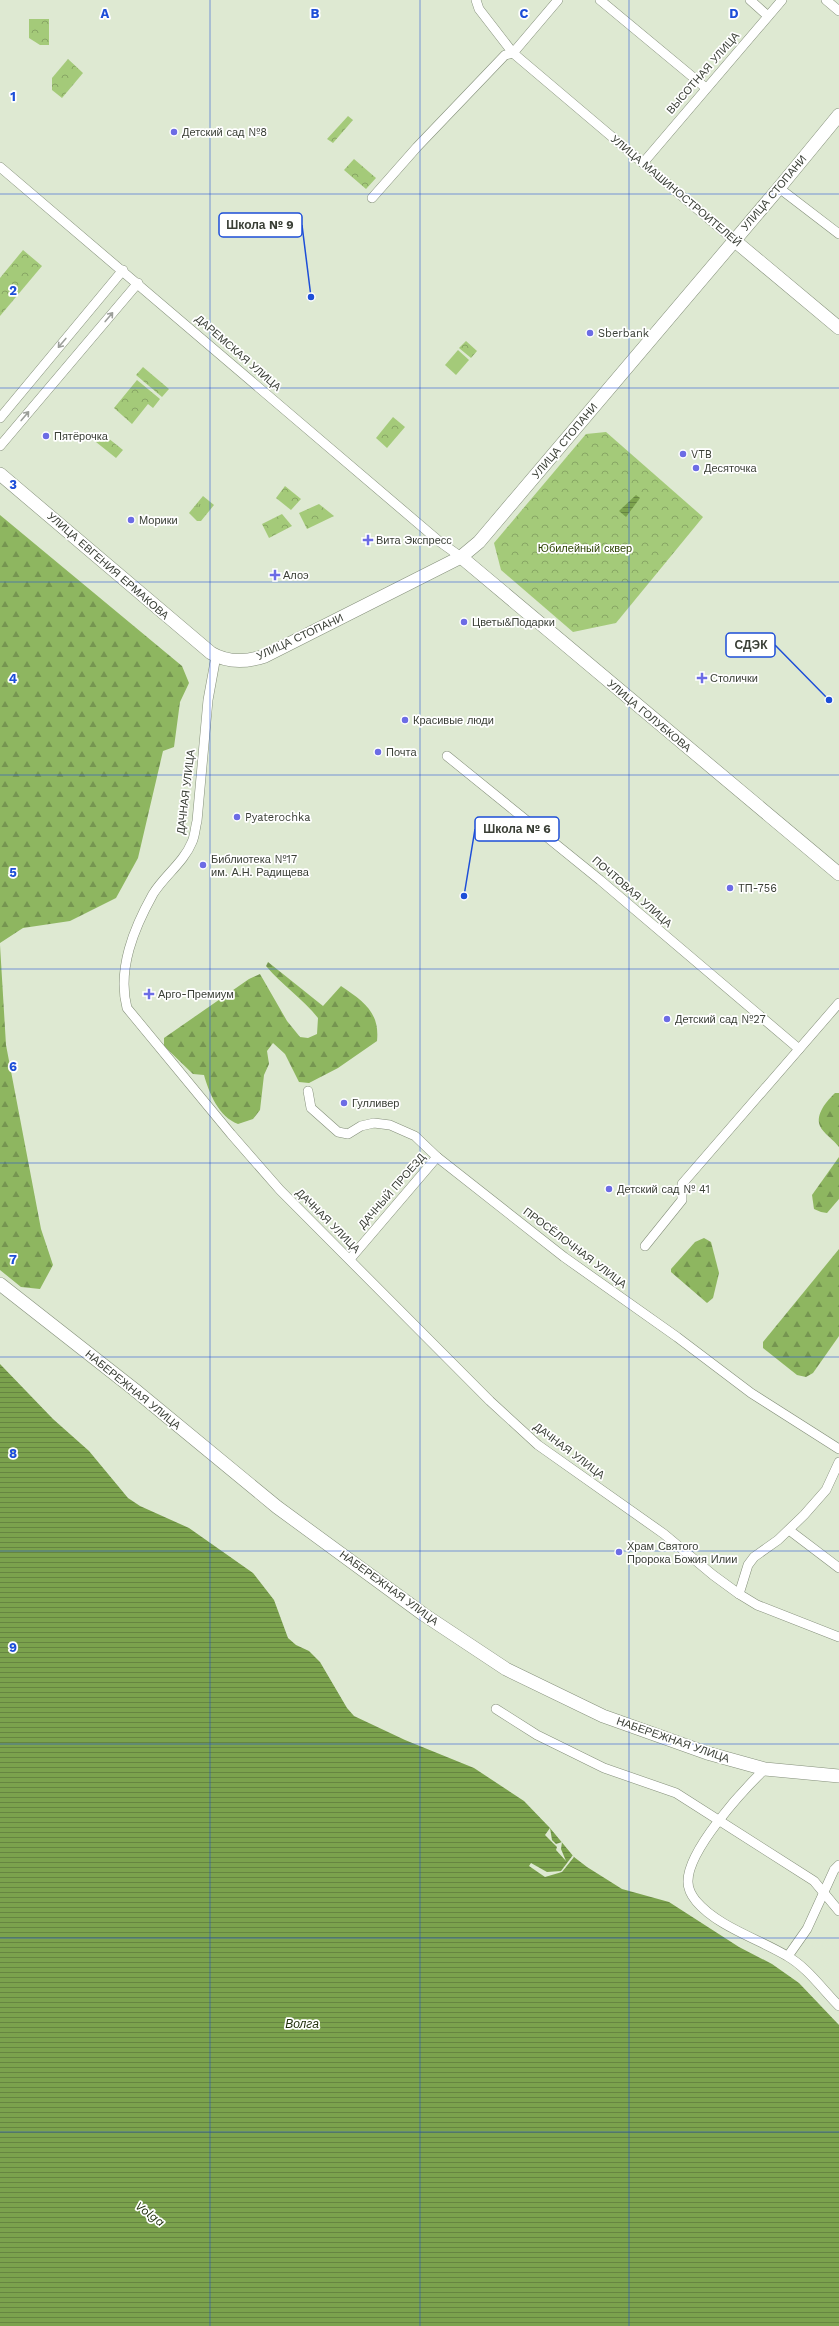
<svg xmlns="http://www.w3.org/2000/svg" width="839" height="2326" font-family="'Work Sans',sans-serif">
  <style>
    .grass { fill: url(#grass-tufts) }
    .forest { fill: url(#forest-firs) }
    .park { fill: url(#park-crowns) }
    .pitch { fill: #a4ca79 }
    .water { fill: url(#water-rules) }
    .pier { fill: #dee9d2 }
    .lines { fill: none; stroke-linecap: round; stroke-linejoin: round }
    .street-casing { stroke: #848f7a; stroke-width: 10 }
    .secondary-casing { stroke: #848f7a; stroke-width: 14 }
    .street { stroke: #fff; stroke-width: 9 }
    .secondary { stroke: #fff; stroke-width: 13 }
    .oneway { stroke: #9c9f9a }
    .grid { fill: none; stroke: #1d4ed8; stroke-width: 1; stroke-opacity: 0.55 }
    .poi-dot { fill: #6c6ce5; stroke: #fff; stroke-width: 1.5 }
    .labels { text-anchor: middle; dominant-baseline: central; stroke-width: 3.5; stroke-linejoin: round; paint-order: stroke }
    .street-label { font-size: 11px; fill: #3a3f36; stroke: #fff }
    .poi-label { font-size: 11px; fill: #3a3f36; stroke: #fff; text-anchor: start }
    .park-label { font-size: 11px; fill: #2c4403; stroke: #fff }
    .water-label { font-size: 12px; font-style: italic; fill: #21300c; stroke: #fff }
    .grid-label { font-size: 13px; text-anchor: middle; font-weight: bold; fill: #1d4ed8; stroke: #fff; stroke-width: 3.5; stroke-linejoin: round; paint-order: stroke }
    .leader { fill: none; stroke: #1d4ed8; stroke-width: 1.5 }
    .callout-dot { fill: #1d4ed8; stroke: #fff; stroke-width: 1.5 }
    .callout { fill: #fff; stroke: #1d4ed8; stroke-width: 1.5 }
    .callout-label { font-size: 12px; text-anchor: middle; font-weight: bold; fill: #3a3f36 }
  </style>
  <defs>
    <pattern id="grass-tufts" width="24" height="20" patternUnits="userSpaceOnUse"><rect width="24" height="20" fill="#a4ca79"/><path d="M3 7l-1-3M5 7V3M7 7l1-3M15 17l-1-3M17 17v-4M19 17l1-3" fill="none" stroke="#87a564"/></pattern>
    <pattern id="forest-firs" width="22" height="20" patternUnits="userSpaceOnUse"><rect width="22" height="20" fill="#8eb660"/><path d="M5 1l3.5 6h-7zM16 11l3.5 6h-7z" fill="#759550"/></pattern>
    <pattern id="park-crowns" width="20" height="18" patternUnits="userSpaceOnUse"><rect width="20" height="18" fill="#a4ca79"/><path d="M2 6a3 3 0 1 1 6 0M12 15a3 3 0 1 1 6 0" fill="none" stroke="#87a564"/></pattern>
    <pattern id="water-rules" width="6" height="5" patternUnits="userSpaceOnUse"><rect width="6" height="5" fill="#7ba24d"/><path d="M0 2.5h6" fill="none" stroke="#668541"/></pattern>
  </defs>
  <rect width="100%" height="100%" fill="#dee9d2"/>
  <path class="grass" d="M203,496L214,505L201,521H197L189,513Z"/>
  <g class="forest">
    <path d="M0,515L182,666L189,683L180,702L174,747L163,751L138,858L116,898L70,921L23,928L0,943Z"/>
    <path d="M0,945L6,1045L41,1229L53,1265L40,1289L21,1287L0,1270Z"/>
    <path d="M268,962L323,1006L341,986C363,1001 380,1012 377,1041L338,1068L309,1083L299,1082L285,1054L273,1043L267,1051L269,1064L264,1075L260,1110L253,1119L238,1124C219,1117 209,1093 204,1075L193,1074L164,1046V1038L249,979L260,974L287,1021L300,1037L308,1038L317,1034L318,1018C303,999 282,985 266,966Z"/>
    <path d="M835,1093H839V1147C834,1140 823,1133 820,1126C815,1114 827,1101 835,1093Z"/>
    <path d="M839,1157V1199L827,1213L821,1212L814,1209L812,1195Z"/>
    <path d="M704,1238L711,1242L719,1273L713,1298L707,1303L671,1272V1269L695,1242Z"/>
    <path d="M839,1249V1336L813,1373L806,1377L797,1375L763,1348V1342Z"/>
  </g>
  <g class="park">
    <path d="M29,19H49V45H40L29,38Z"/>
    <path d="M68,59L83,73L62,98L52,90V78Z"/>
    <path d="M348,116L353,120L333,143L327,139Z"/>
    <path d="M354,159L376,178L366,189L344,170Z"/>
    <path d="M23,250L42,266L0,316V278Z"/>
    <path d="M466,341L477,351L471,358L459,348Z"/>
    <path d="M143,367L169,389L162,397L136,375Z"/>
    <path d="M137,380L160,399L153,408L148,404L132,424L114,408Z"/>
    <path d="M393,417L405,427L387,448L376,438Z"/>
    <path d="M606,432L703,517L616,623L573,632L501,570L494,543L586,434Z"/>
    <path d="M103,434L123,450L116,458L96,442Z"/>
    <path d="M285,486L301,499L291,510L276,498Z"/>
    <path d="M319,504L334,516L307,529L299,513Z"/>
    <path d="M282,514L292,526L269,538L262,524Z"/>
  </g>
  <path class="pitch" d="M458,350L469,360L456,375L445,365Z"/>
  <g class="water">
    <path d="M636,495L640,498L626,517L619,511Z"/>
    <path d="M0,1364L53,1419L89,1451L128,1498L140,1506L189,1528L253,1573L274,1600L288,1638L296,1645L309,1651L320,1662L347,1708L354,1716L405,1740L474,1768L524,1801L550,1828L574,1857L587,1867L622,1889L669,1902L739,1947L772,1964L799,1983L839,2025V2326H0Z"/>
  </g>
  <g class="pier">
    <path d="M550,1828L552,1840L556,1844L562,1842L561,1849L566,1861L556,1850L557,1847L545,1835Z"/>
    <path d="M573,1855L574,1857L562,1872L545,1877L529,1866L531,1863L547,1872L561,1871Z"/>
  </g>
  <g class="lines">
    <defs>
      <g id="street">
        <path d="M476,0L479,9L513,53L735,241"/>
        <path d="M600,0L706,88"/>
        <path d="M750,0L768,16"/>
        <path d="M826,0L839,11"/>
        <path d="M643,163L782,0"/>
        <path d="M0,167L440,542L461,557"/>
        <path d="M779,188L839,234"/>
        <path d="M372,198L417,147L505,55L513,53L558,0"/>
        <path d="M0,418L123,270"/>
        <path d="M0,446L138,283"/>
        <path d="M216,656L208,700L197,821C195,828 195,836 192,842C184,862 164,876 153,894C134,928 117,969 127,1008L231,1134L280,1190L490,1401L538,1445L664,1534L713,1575L739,1594L757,1605L839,1637"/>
        <path d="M447,756L600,880L799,1049"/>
        <path d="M308,1091L311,1108L338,1132L348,1134L361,1126L374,1123L390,1125L415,1136L437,1157L564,1257L677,1337L751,1393L839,1449"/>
        <path d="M645,1246L682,1200V1184L839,1003"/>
        <path d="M350,1259L437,1157"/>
        <path d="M789,1530L839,1568"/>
        <path d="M739,1594L748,1565L754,1557L778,1540L804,1515L826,1490L839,1462"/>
        <path d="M496,1709L537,1735L604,1768L676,1793L814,1881L839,1911"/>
        <path d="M765,1769C743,1790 687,1851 688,1882C688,1890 692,1896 696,1901C718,1927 759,1939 787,1956C808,1968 822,1989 839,2006"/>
        <path d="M788,1956L807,1929L834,1870L839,1865"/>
      </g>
      <g id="secondary">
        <path d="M735,241L839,328"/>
        <path d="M0,474L211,653C228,663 247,662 265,656L461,557L479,542L779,188L839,115"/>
        <path d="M461,557L839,874"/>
        <path d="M0,1284L135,1390L277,1507L423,1614L506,1669L603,1716L707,1753L765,1769L839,1776"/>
      </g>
    </defs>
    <use href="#street" class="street-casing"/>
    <use href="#secondary" class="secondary-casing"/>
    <use href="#street" class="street"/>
    <use href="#secondary" class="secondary"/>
  </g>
  <defs><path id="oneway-shaft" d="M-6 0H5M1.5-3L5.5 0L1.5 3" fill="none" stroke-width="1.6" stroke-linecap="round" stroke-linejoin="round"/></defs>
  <g class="oneway">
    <use href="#oneway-shaft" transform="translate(109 317) rotate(-50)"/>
    <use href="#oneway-shaft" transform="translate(62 343) rotate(130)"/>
    <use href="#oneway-shaft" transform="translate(25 416) rotate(-50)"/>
  </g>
  <path class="grid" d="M210,0V2326M420,0V2326M629,0V2326M0,194H839M0,388H839M0,582H839M0,775H839M0,969H839M0,1163H839M0,1357H839M0,1551H839M0,1744H839M0,1938H839M0,2132H839"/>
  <g class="poi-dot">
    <circle cx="174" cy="132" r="4"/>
    <circle cx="590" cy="333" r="4"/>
    <circle cx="46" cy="436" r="4"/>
    <circle cx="683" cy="454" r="4"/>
    <circle cx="696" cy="468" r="4"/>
    <circle cx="131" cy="520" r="4"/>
    <path d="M366 534h4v4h4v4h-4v4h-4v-4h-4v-4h4z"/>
    <path d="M273 569h4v4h4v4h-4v4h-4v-4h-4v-4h4z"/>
    <circle cx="464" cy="622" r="4"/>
    <path d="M700 672h4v4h4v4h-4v4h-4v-4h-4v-4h4z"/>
    <circle cx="405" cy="720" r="4"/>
    <circle cx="378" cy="752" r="4"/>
    <circle cx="237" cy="817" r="4"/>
    <circle cx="203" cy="865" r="4"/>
    <circle cx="730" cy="888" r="4"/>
    <path d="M147 988h4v4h4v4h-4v4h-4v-4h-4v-4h4z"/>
    <circle cx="667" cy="1019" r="4"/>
    <circle cx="344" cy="1103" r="4"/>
    <circle cx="609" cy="1189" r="4"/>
    <circle cx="619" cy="1552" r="4"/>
  </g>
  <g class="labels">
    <g class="street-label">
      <text transform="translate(703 73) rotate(-49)">ВЫСОТНАЯ УЛИЦА</text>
      <text transform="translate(676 191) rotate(40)">УЛИЦА МАШИНОСТРОИТЕЛЕЙ</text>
      <text transform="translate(774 193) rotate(-50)">УЛИЦА СТОПАНИ</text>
      <text transform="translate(238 353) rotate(41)">ДАРЕМСКАЯ УЛИЦА</text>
      <text transform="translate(565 441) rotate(-50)">УЛИЦА СТОПАНИ</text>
      <text transform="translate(108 566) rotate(41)">УЛИЦА ЕВГЕНИЯ ЕРМАКОВА</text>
      <text transform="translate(300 637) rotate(-25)">УЛИЦА СТОПАНИ</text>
      <text transform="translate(649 716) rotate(40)">УЛИЦА ГОЛУБКОВА</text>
      <text transform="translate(186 792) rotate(-83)">ДАЧНАЯ УЛИЦА</text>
      <text transform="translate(632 892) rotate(41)">ПОЧТОВАЯ УЛИЦА</text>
      <text transform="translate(392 1191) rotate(-49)">ДАЧНЫЙ ПРОЕЗД</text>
      <text transform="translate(328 1221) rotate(45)">ДАЧНАЯ УЛИЦА</text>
      <text transform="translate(575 1248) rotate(37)">ПРОСЁЛОЧНАЯ УЛИЦА</text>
      <text transform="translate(133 1390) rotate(39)">НАБЕРЕЖНАЯ УЛИЦА</text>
      <text transform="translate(569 1451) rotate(37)">ДАЧНАЯ УЛИЦА</text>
      <text transform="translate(389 1588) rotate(36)">НАБЕРЕЖНАЯ УЛИЦА</text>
      <text transform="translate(673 1740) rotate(19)">НАБЕРЕЖНАЯ УЛИЦА</text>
    </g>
    <g class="poi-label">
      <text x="182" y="132">Детский сад №8</text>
      <text x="598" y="333">Sberbank</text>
      <text x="54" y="436">Пятёрочка</text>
      <text x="691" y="454">VTB</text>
      <text x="704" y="468">Десяточка</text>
      <text x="139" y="520">Морики</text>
      <text x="376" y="540">Вита Экспресс</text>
      <text x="283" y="575">Алоэ</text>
      <text x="472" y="622">Цветы&amp;Подарки</text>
      <text x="710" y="678">Столички</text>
      <text x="413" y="720">Красивые люди</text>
      <text x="386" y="752">Почта</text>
      <text x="245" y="817">Pyaterochka</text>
      <text x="211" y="859">Библиотека №17<tspan x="211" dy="13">им. А.Н. Радищева</tspan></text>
      <text x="738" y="888">ТП-756</text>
      <text x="158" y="994">Арго-Премиум</text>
      <text x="675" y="1019">Детский сад №27</text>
      <text x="352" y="1103">Гулливер</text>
      <text x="617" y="1189">Детский сад № 41</text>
      <text x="627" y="1546">Храм Святого<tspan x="627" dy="13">Пророка Божия Илии</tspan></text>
    </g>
    <g class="park-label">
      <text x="585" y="548">Юбилейный сквер</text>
    </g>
    <g class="water-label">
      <text x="302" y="2024">Волга</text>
      <text transform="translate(150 2214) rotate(37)">Volga</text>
    </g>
  </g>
  <g class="grid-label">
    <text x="105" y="18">A</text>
    <text x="315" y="18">B</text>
    <text x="524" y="18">C</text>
    <text x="734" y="18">D</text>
    <text x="13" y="101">1</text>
    <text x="13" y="295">2</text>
    <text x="13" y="489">3</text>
    <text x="13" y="683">4</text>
    <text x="13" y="877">5</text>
    <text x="13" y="1071">6</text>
    <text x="13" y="1264">7</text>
    <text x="13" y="1458">8</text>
    <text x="13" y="1652">9</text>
  </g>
  <path class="leader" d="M311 297L302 225M829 700L775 645M464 896L475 829"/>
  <g class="callout-dot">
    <circle cx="311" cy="297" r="4"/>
    <circle cx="829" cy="700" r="4"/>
    <circle cx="464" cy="896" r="4"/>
  </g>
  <g class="callout">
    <rect x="219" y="213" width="83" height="24" rx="4"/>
    <rect x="726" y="633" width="49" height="24" rx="4"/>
    <rect x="475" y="817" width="84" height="24" rx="4"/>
  </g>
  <g class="callout-label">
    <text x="260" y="229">Школа № 9</text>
    <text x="751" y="649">СДЭК</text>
    <text x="517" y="833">Школа № 6</text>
  </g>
</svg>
